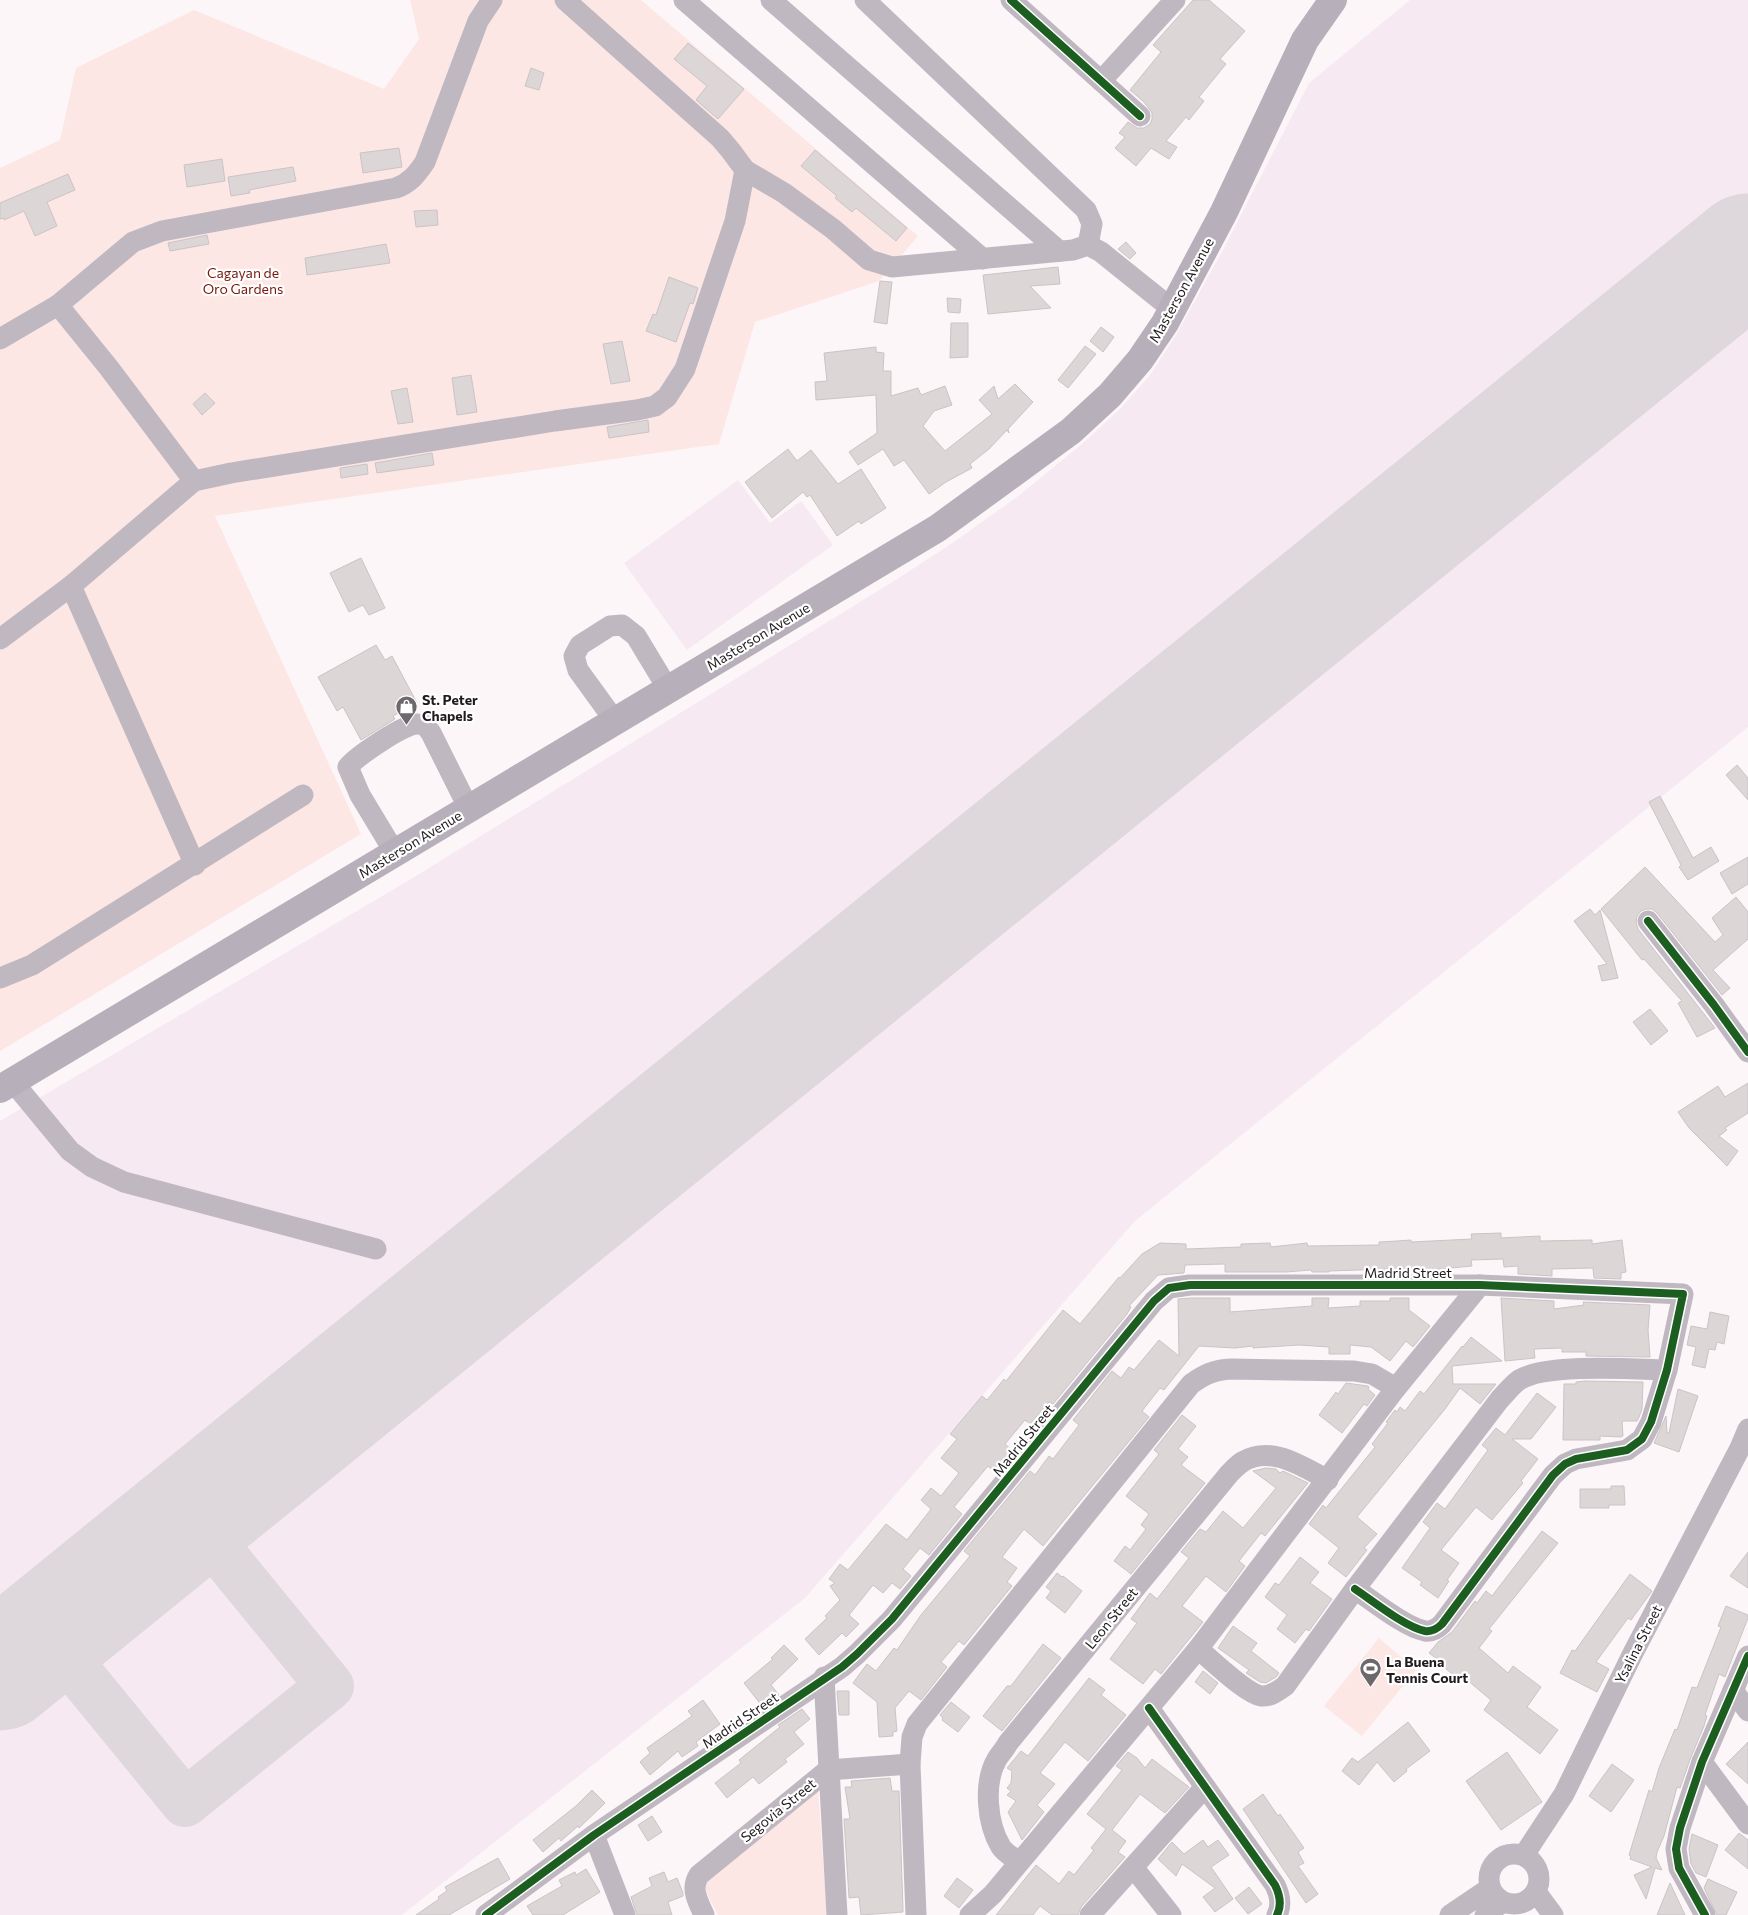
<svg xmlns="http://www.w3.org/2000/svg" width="1748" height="1915" font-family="Commissioner,sans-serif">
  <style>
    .built { fill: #f7e9f1 }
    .green { fill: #fde7e4 }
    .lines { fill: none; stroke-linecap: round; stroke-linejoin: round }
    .taxiway { stroke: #ded8dc; stroke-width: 48 }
    .runway { stroke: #ded8dc; stroke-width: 119 }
    .building { fill: #dcd6d7; stroke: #cac4c6 }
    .minor { stroke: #bfb8c1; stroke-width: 21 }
    .major { stroke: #b7afb9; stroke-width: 28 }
    .cycleway-casing { stroke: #fff; stroke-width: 11 }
    .cycleway { stroke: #1b5e20; stroke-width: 8 }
    .labels { text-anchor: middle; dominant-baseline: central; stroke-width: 4.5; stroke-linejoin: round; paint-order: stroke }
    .park-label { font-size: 14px; fill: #78190d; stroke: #fff }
    .street-label { font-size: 14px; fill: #201b1e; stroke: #fff }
    .poi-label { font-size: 14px; font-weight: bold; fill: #201b1e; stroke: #fff; text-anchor: start }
  </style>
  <rect width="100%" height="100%" fill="#fcf6f9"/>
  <g class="built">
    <path d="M1410,0H1748V727L1135,1221L805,1598L402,1915H0V1121L411,879L894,581L951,544L1017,497L1082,444L1121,408L1150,375L1176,335L1224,248L1309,83Z"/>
    <path d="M738,480L770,523L801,501L833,545L687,650L624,563Z"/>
  </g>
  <g class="green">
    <path d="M410,0H641L918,236L879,281L755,322L719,444L215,516L361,834L0,1051V168L60,140L76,68L194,10L384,89L419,39Z"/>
    <path d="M1379,1638L1416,1670L1362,1736L1324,1706Z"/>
    <path d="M818,1789L827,1915H718L701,1883Z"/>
  </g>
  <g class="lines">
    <path class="taxiway" d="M46,1633L185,1803L330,1686L191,1516"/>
    <path class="runway" d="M0,1671L1748,253"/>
  </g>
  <g class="building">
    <path d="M1193,0H1209L1245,31L1220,59L1226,64L1199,97L1204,101L1189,120L1186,117L1166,141L1177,147L1169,159L1151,148L1136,166L1115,148L1125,137L1119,133L1128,122L1137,128H1144L1150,124L1152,119V113L1144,102L1130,90L1161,52L1153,45Z"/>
    <path d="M688,43L744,89L718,119L696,100L707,86L674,59Z"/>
    <path d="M531,68L544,73L539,90L525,86Z"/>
    <path d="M399,148L402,167L363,173L360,153Z"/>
    <path d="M815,150L907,228L896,241L856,208L852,212L835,198L837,196L801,166Z"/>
    <path d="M222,159L225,181L187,187L184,165Z"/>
    <path d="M293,167L296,181L249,190L250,193L231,196L228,177Z"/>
    <path d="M68,174L75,190L47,202L57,226L35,236L24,211L4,220V218L0,219V203Z"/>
    <path d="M437,210L438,225L416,227L414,211Z"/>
    <path d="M207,235L209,244L170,251L168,243Z"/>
    <path d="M1126,242L1136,253L1130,259L1118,249Z"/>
    <path d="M386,244L390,263L307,275L305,258Z"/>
    <path d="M1058,267L1060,284L1030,286L1051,308L988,314L983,275Z"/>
    <path d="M669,277L698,288L693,304L690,303L676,342L646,331L653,314L656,315Z"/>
    <path d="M880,281L892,282L887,324L874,322Z"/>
    <path d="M947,298L961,299L960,313L948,312Z"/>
    <path d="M951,323H968V357L950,358Z"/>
    <path d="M1101,327L1114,337L1103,352L1090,341Z"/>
    <path d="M622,341L630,381L611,384L603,344Z"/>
    <path d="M1085,346L1096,354L1068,388L1058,380Z"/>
    <path d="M876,347V352L884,353L883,371H891V396L918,388L921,395L945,386L952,405L934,411L923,426L945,451L992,414L979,400L994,386L998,399L1015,384L1033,402L1008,429L1009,433L1007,430L989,449L970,464L972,468L946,482L929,494L904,460L894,466L883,449L858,465L849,452L877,433L876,395L816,400L815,382L827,381L824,353Z"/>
    <path d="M471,375L477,412L457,415L452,378Z"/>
    <path d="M407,388L413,422L398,424L391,391Z"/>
    <path d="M205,393L215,403L202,415L193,404Z"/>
    <path d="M648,420L649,432L609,438L607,427Z"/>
    <path d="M788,449L797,461L811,450L838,484L861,469L886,508L861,524L859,521L837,536L810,495L807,497L803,492L772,518L745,482Z"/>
    <path d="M432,453L434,465L377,473L375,463Z"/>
    <path d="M367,464L368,474L341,478L340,468Z"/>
    <path d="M361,558L385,608L369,615L363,605L349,612L330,573Z"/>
    <path d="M376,645L385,660L392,656L417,703L393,716L395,719L361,740L343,707L337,711L318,677Z"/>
    <path d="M1737,765L1748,778V800L1726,775Z"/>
    <path d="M1660,796L1693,858L1711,847L1719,861L1688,880L1679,867L1681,865L1649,802Z"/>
    <path d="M1748,857V884L1732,894L1720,873Z"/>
    <path d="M1645,867L1715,942L1723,935L1712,918L1736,897L1748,912V939L1713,970L1730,988L1722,995L1657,913L1652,909H1646L1641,911L1637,916L1636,922L1638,929L1715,1028L1697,1037L1678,1003L1682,1001L1644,959L1642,960L1601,909Z"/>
    <path d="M1590,909L1595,915L1600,910L1618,978L1602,981L1598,966L1607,964L1574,921Z"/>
    <path d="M1650,1009L1668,1031L1651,1045L1633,1022Z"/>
    <path d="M1748,1083V1113L1725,1128L1727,1130L1719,1136L1738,1151L1727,1166L1689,1128L1678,1112L1718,1086L1725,1097Z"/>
    <path d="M1501,1233V1238L1540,1236V1241L1592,1240V1244L1622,1240L1626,1272L1621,1273V1279L1594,1278L1593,1268L1552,1269V1276L1518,1274V1266L1504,1267L1503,1259L1471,1260L1472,1266L1408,1272H1389V1269L1329,1271V1272H1312L1311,1270L1286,1272H1225V1264L1185,1265L1184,1273L1158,1275L1129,1306L1131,1307L1127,1314L1053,1404L1049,1402L1030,1424L1025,1420L1005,1444L1014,1452L996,1473L988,1466L954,1507L962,1514L929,1555L920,1548L903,1569L911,1576L900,1589L892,1583L883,1593L873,1585L849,1615L859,1624L846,1637L842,1633L819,1655L805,1639L827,1618L825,1616L840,1600L830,1586L835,1583L829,1579L840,1564L848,1570L886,1524L907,1540L931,1509L921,1500L931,1488L941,1496L959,1473L941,1458L957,1439L950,1434L982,1396L987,1400L1004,1379L1006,1381L1063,1310L1080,1324L1119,1277L1120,1278L1142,1254L1160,1243L1186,1244V1249L1241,1247V1244L1270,1243L1271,1247L1307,1243L1308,1246L1379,1245V1242L1397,1241L1411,1240V1242L1472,1239L1471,1234Z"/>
    <path d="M1191,1298H1230V1312L1312,1306V1298H1329L1328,1308L1360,1306V1301H1390V1298H1409V1310L1430,1326L1413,1347L1406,1341L1390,1361L1371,1347L1350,1345V1354H1329V1347L1299,1345L1253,1348V1346L1235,1348L1199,1346L1164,1390L1160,1388L1142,1411L1149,1417L1043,1546L1024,1529L1002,1557L1017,1568L1007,1582L1012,1586L964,1645L959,1641L941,1662L947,1667L921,1700L909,1691L895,1708L897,1731L893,1732V1736L879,1737L877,1702L853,1683L867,1664L876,1671L894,1648L897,1650L921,1615L970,1556L964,1551L1030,1471L1035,1475L1049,1456L1053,1459L1079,1425L1073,1420L1112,1371L1121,1378L1129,1367L1134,1370L1159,1340L1179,1356L1178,1299Z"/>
    <path d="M1501,1298L1554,1301V1309L1584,1305L1583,1302L1650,1305L1648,1330L1650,1357L1586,1356V1352H1562V1348L1534,1349L1535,1358L1505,1361Z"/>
    <path d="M1710,1312L1729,1316L1724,1344L1717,1342L1715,1350L1709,1349L1705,1368L1692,1365L1696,1347L1687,1345L1691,1326L1707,1329Z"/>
    <path d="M1471,1337L1502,1361L1452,1366L1453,1384H1496L1480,1404L1460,1388L1445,1409L1357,1517L1377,1534L1364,1548L1367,1550L1346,1577L1328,1563L1339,1548L1309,1524L1323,1505L1326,1508L1375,1447L1372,1444L1388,1423L1386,1422L1395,1410L1397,1412L1400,1407L1405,1411L1420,1391L1424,1394L1462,1346L1463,1347Z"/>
    <path d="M1585,1381L1643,1382L1642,1409L1639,1417L1637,1421H1622L1623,1436L1621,1437L1600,1436V1440H1563L1564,1384H1576V1382Z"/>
    <path d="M1346,1383L1368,1386L1369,1387L1368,1389L1375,1395L1367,1406L1364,1404L1342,1433L1319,1415L1336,1392L1338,1394Z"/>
    <path d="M1678,1389L1698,1396L1679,1452L1654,1443L1666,1416L1667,1433H1669Z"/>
    <path d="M1537,1393L1556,1407L1531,1439H1512L1538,1459L1521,1481L1523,1483L1492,1520L1476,1507L1441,1550L1459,1563L1447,1580L1449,1581L1438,1598L1420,1585L1422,1582L1402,1568L1430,1528L1423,1522L1437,1503L1445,1509L1488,1450L1482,1445L1496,1428L1505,1435Z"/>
    <path d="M1182,1415L1196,1426L1178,1449L1188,1457L1181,1465L1205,1483L1131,1574L1114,1561L1125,1546L1130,1550L1146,1529L1141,1525L1149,1514L1126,1496L1159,1454L1154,1450Z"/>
    <path d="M1266,1468L1276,1469L1280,1473L1283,1471L1308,1483L1265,1536L1261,1533L1239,1561L1245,1566L1226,1592L1206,1576L1182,1606L1203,1622L1161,1674L1155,1669L1143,1684L1110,1659L1137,1623L1131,1619L1150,1593L1157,1599L1178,1572L1189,1558L1181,1552L1200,1529L1206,1532L1223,1511L1243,1528L1276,1488L1253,1471Z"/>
    <path d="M1611,1486H1624L1625,1505H1609V1508H1580V1489H1611Z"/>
    <path d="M1542,1531L1558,1543L1489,1629L1492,1631L1479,1648L1508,1673L1513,1666L1541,1687L1527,1707L1558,1730L1540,1754L1484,1710L1491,1700L1460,1674L1457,1678L1445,1668L1446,1666L1429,1653L1438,1642L1452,1632L1475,1601L1477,1603L1486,1591L1492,1596Z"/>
    <path d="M1748,1552V1588L1730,1576Z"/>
    <path d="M1300,1557L1319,1572L1310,1583L1332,1599L1309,1631L1306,1629L1295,1643L1277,1629L1287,1615L1265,1597L1275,1583L1279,1585Z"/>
    <path d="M1057,1573L1062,1577L1063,1576L1082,1591L1065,1613L1046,1598L1051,1591L1046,1587Z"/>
    <path d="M1630,1574L1652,1591L1631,1620L1628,1618L1596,1662L1609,1669L1597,1692L1560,1673L1572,1650L1575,1651Z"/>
    <path d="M1726,1606L1748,1615V1618L1725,1677L1719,1674L1705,1715L1707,1716L1704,1726L1691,1757L1680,1788L1677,1787L1664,1836L1657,1852L1656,1858L1662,1870L1655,1868L1646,1899L1634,1875L1652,1867L1630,1859L1631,1856L1629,1855L1649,1790L1652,1792L1659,1768L1675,1729L1677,1730L1692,1687L1697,1688L1721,1627L1718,1626Z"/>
    <path d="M1233,1626L1257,1643L1251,1651L1279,1673L1276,1677L1266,1683L1260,1682L1246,1673L1249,1670L1218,1648Z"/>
    <path d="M1043,1644L1061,1658L1002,1731L983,1716L1007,1686H1011Z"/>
    <path d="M784,1645L798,1659L771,1685L779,1695L762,1706L744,1683L773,1659L771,1658Z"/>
    <path d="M1203,1671L1218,1683L1210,1694L1195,1682Z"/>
    <path d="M1089,1678L1105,1690L1101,1695L1126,1715L1088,1761L1065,1742L1040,1773L1055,1784L1037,1805L1044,1812L1022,1840L1008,1812L1016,1801L1007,1795L1011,1791L1007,1788L1011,1783L1012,1771L1007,1768L1021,1751L1028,1756Z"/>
    <path d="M837,1691H849V1715H839Z"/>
    <path d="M703,1700L720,1724L696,1742L698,1746L682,1757L678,1751L650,1775L640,1762L650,1753L647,1748L692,1716L688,1711Z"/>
    <path d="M951,1702L970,1717L958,1732L942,1720L943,1718L940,1715Z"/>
    <path d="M802,1709L810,1719L794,1732L804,1744L785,1759L787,1762L759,1784L753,1777L727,1798L715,1783L741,1763L739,1760L780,1727L778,1725Z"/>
    <path d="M1408,1722L1430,1751L1406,1769L1407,1771L1394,1782L1377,1762L1359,1785L1342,1771L1352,1758L1358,1762Z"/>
    <path d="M1748,1742V1784L1726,1764Z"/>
    <path d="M1128,1752L1137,1758L1145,1768L1152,1759L1189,1787L1165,1813L1140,1794L1112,1830L1126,1841L1118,1852L1125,1857L1081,1907L1078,1915H1052L1040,1906L1033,1915H996L1036,1865L1059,1884L1069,1871L1074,1875L1094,1850L1091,1848L1106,1829L1087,1814L1122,1770L1116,1766Z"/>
    <path d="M1507,1752L1542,1802L1501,1830L1466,1781Z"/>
    <path d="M1612,1764L1634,1780L1611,1812L1589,1796Z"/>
    <path d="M890,1778L892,1791H899L903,1910V1912L861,1915L859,1897L849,1898L844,1819H850L845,1787H852L851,1781Z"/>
    <path d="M592,1790L605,1803L579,1828L578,1826L561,1841L559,1838L543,1852L533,1840L576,1806Z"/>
    <path d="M1263,1794L1278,1816L1280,1814L1304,1848L1298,1852L1304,1863L1298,1866L1318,1894L1306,1903L1243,1809Z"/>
    <path d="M652,1816L662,1832L648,1841L638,1825Z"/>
    <path d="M1739,1833L1748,1840V1869L1725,1850Z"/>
    <path d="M1692,1834L1718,1845L1706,1877L1696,1873L1691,1864L1689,1849Z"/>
    <path d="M1203,1840L1208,1847L1218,1840L1229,1855L1211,1867L1233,1899L1215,1912L1203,1897L1215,1888L1182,1864L1176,1876L1158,1859L1172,1842L1184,1854Z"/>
    <path d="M498,1858L510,1879L449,1915H416L439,1899L438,1897L447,1891L445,1887Z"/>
    <path d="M586,1869L600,1892L563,1915H533L527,1906L562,1886L559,1880L575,1872L576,1875Z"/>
    <path d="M664,1872L668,1882L677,1878L683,1893V1896L668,1902L672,1915H637L631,1897L652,1886L649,1878Z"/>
    <path d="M957,1878L973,1890L959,1908L944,1896Z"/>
    <path d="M1708,1879L1737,1892L1726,1915H1717L1704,1888Z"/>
    <path d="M1670,1883L1685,1915H1657Z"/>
    <path d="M1249,1887L1262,1904L1248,1914L1235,1898Z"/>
  </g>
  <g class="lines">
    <g class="minor">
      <path d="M684,0L983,259"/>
      <path d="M771,0L1059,251"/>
      <path d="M865,0L1086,210L1092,224L1088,245"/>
      <path d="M1011,0L1140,116"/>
      <path d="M1101,81L1175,0"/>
      <path d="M745,170L784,193L833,229L869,260L892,267L1073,250L1088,245L1101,252L1172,309"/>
      <path d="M58,305L109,368L194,481"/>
      <path d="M0,339L58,305L133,242L162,231L396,188C410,183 417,174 425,162L478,21L492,0"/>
      <path d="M71,586L195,865"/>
      <path d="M0,639L71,586L194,481L231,473L555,421L637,410L655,406L667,397L685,369L735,221L745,170L731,151L720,138L565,0"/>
      <path d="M615,721L578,670L574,656L580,645L610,626L622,625L636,636L668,689"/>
      <path d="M395,853L360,795L348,767C357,756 404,724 417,724C420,724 422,725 425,725L431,733L469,809"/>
      <path d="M1648,921L1714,1005L1748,1052"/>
      <path d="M0,978L32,965L303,795"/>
      <path d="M13,1082L70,1151L92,1167L124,1182L376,1249"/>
      <path d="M1198,1649C1212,1660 1245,1693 1261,1696C1270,1697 1278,1691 1285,1686L1355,1589L1500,1399C1506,1393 1512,1385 1519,1380C1546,1363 1633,1369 1667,1370"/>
      <path d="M824,1677L837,1915"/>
      <path d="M1733,1690L1748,1711"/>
      <path d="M1149,1708L1275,1885C1280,1895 1282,1905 1277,1915"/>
      <path d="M1702,1762L1748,1824"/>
      <path d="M594,1835L625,1915"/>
      <circle cx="1514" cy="1879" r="25"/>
      <path d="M1524,1855L1564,1794L1633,1653L1740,1448L1748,1429"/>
      <path d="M1019,1862C1014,1858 1005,1853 1001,1847C987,1824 983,1783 997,1759C1000,1754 1005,1749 1008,1743L1229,1474C1233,1470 1238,1464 1244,1461C1272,1445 1303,1467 1328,1480"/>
      <path d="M1133,1867L1171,1915"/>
      <path d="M1536,1892L1553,1915"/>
      <path d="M486,1915L594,1835L842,1667L857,1654L892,1619L1154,1301L1169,1288L1190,1285H1480L1683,1294L1667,1370L1651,1422L1642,1439L1627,1450L1576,1459L1565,1464L1553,1475L1442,1624C1437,1629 1432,1632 1425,1631C1405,1627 1373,1601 1355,1589"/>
      <path d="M704,1915C698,1901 690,1889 699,1875L828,1770L910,1764"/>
      <path d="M916,1915L910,1764L912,1737L917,1724L1191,1384C1205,1374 1214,1370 1231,1369L1354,1371L1372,1374L1396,1388"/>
      <path d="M970,1915L993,1894L1198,1649L1396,1388L1480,1285"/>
      <path d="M1090,1915L1205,1787"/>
      <path d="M1450,1915L1490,1888"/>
      <path d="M1485,1915L1503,1902"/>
      <path d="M1705,1915L1679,1868L1676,1849L1680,1828L1702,1762L1748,1656"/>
    </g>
    <path class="major" d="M0,1089L938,528L1071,431L1110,395L1140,360L1165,323L1224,212L1305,40L1333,0"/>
    <defs>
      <g id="cycleway">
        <path d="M1011,0L1140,116"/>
        <path d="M1648,921L1714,1005L1748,1052"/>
        <path d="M1149,1708L1275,1885C1280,1895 1282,1905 1277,1915"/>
        <path d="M486,1915L594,1835L842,1667L857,1654L892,1619L1154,1301L1169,1288L1190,1285H1480L1683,1294L1667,1370L1651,1422L1642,1439L1627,1450L1576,1459L1565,1464L1553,1475L1442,1624C1437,1629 1432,1632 1425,1631C1405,1627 1373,1601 1355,1589"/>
        <path d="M1705,1915L1679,1868L1676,1849L1680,1828L1702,1762L1748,1656"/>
      </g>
    </defs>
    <use href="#cycleway" class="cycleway-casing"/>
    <use href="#cycleway" class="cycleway"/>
  </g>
  <defs>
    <symbol id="shop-pin" viewBox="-11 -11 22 30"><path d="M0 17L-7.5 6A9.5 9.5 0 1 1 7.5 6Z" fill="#6d686b" stroke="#fff"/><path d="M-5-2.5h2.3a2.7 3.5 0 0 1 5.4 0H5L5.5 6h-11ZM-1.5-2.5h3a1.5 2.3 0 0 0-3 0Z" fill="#fff"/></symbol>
    <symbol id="stadium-pin" viewBox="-11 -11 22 30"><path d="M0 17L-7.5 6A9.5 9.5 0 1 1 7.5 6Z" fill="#6d686b" stroke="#fff"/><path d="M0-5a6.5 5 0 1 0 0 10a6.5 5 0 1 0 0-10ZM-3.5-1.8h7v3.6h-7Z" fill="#fff"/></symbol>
  </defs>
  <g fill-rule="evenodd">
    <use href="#shop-pin" x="394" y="694" width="25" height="34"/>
    <use href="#stadium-pin" x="1358" y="1656" width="25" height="34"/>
  </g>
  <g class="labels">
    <g class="park-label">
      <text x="243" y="272">Cagayan de<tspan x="243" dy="16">Oro Gardens</tspan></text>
    </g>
    <g class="street-label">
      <text transform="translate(1181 290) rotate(-61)">Masterson Avenue</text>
      <text transform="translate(758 636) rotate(-31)">Masterson Avenue</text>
      <text transform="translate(410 844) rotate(-31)">Masterson Avenue</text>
      <text x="1408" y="1272">Madrid Street</text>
      <text transform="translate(1023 1440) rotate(-51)">Madrid Street</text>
      <text transform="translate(1111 1618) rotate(-51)">Leon Street</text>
      <text transform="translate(1638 1644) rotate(-63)">Ysalina Street</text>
      <text transform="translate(740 1720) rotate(-34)">Madrid Street</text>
      <text transform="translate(778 1810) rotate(-39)">Segovia Street</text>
    </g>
    <g class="poi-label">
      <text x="422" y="699">St. Peter<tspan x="422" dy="16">Chapels</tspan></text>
      <text x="1386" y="1661">La Buena<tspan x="1386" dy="16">Tennis Court</tspan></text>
    </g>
  </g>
</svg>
